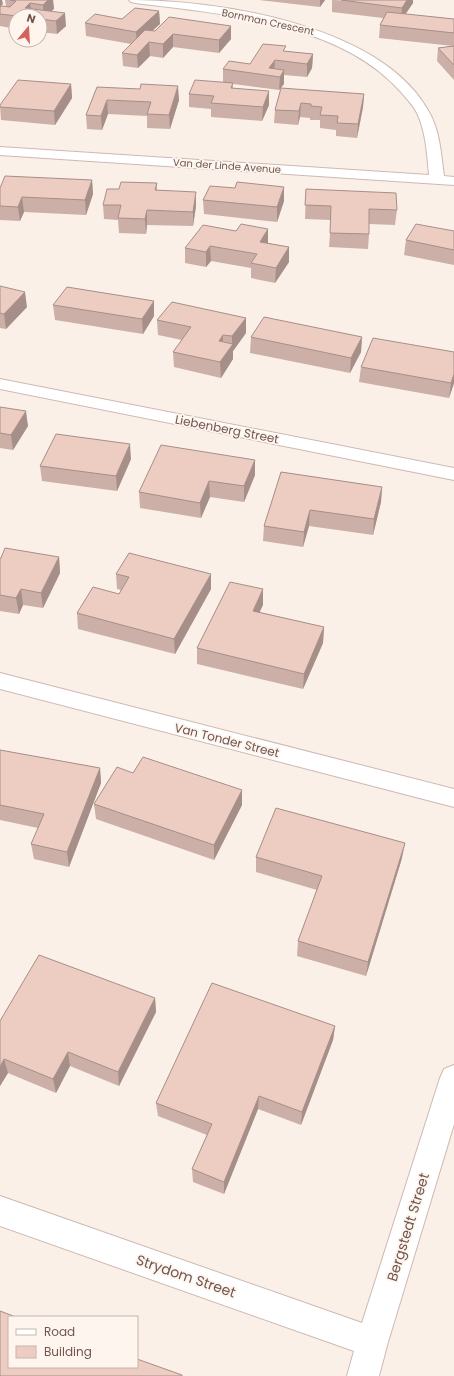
<svg xmlns="http://www.w3.org/2000/svg" width="454" height="1376" font-family="Poppins,sans-serif">
  <style>
    .lines { fill: none; stroke-linecap: round; stroke-linejoin: round }
    .minor-casing { stroke: #cdb9b2; stroke-width: 2 }
    .minor { fill: #fff; fill-rule: evenodd }
    .wall { fill: #ccafa7 }
    .shaded-wall { fill: #a68f88 }
    .building { fill: #edccc2; stroke: #a68f88 }
    .labels { text-anchor: middle; dominant-baseline: central; stroke-width: 3.5; stroke-linejoin: round; paint-order: stroke }
    .far-street-label { font-size: 10px; fill: #71554f; stroke: #fdf5ee }
    .street-label { font-size: 12px; fill: #71554f; stroke: #fdf5ee }
    .near-street-label { font-size: 14px; fill: #71554f; stroke: #fdf5ee }
  </style>
  <rect width="100%" height="100%" fill="#faf0e8"/>
  <g class="lines">
    <defs>
      <g id="minor">
        <path d="M129,0C219,0 382,25 429,112C440,131 441,154 444,176L454,177V185L0,155V147L429,175C427,154 426,132 417,113C413,105 406,98 400,91C338,22 222,14 135,3L131,2Z"/>
        <path d="M0,379L454,468V480L0,389Z"/>
        <path d="M0,673L454,789V807L0,689Z"/>
        <path d="M454,1065V1124L388,1342L379,1376H347L354,1351L0,1226V1196L362,1323L440,1078L444,1069Z"/>
      </g>
    </defs>
    <use href="#minor" class="minor-casing"/>
    <use href="#minor" class="minor"/>
  </g>
  <g class="wall">
    <path d="M5,0H53L54,9L51,11L66,26L57,34L40,32V16H16V29L0,26V7L6,6Z"/>
    <path d="M259,0H325L320,7Z"/>
    <path d="M332,0L413,3L405,14L454,19V80L437,61L438,48L453,46L379,38L380,25L383,18L332,12Z"/>
    <path d="M159,11L160,24L152,31L231,39L219,53L173,47L163,58L150,56L138,68L123,66L122,53L131,44L86,36L85,23L122,19Z"/>
    <path d="M286,51L313,54L312,68L307,77L284,75V84L279,90L233,84V88L269,105L262,121L211,117V109L189,107V94L223,82V69L250,64Z"/>
    <path d="M71,84L72,98L55,125L1,120L0,105Z"/>
    <path d="M97,87L179,100L170,129L147,128V116L108,114L102,130L87,129L86,115Z"/>
    <path d="M281,88L364,94L363,107L357,138L336,136V130L320,128V120H310V118L300,117L298,125L274,123L275,110Z"/>
    <path d="M92,180L93,194L86,215L24,212L20,221L0,220V188Z"/>
    <path d="M157,183V190L196,206L193,226L147,225L146,234L119,233L118,220L104,219L103,205L119,189Z"/>
    <path d="M306,189L397,210L395,225L369,224V234L368,249L329,247L331,220L305,219Z"/>
    <path d="M203,200L284,201L277,222L204,214Z"/>
    <path d="M268,229V243L289,247V262L275,283L251,278V268L211,261L206,267L185,263V248L236,231Z"/>
    <path d="M454,231V265L404,255L406,240Z"/>
    <path d="M0,286L27,307L6,329L0,328Z"/>
    <path d="M53,305L154,316L143,334L55,320Z"/>
    <path d="M246,318V333L233,351V359L221,378L174,367L173,352L182,340L158,335L157,320Z"/>
    <path d="M251,337H362L361,352L350,373L250,353Z"/>
    <path d="M361,367L454,383L449,398L359,382Z"/>
    <path d="M0,407L28,426L13,450L0,448Z"/>
    <path d="M131,459L117,491L42,481L40,466Z"/>
    <path d="M255,460V475L244,502L210,497L201,518L140,508L139,492Z"/>
    <path d="M281,472L382,487L381,502L373,535L309,526L303,547L263,541L264,526Z"/>
    <path d="M59,557L60,573L43,608L23,605L19,614L0,611V558Z"/>
    <path d="M116,574L211,589L175,654L78,629L77,613L119,594L121,590L117,589Z"/>
    <path d="M263,605L259,612L324,627L323,643L303,689L197,664V648Z"/>
    <path d="M0,750L100,768L101,783L69,867L34,859L31,844L38,828L0,820Z"/>
    <path d="M133,773L242,790V805L214,860L96,819L94,804Z"/>
    <path d="M256,857L402,858L366,976L297,956L298,941L317,890L256,872Z"/>
    <path d="M155,998L156,1012L119,1086L70,1066L56,1093L8,1073L0,1086V1021Z"/>
    <path d="M335,1026L333,1040L301,1125L258,1109L224,1194L193,1182L192,1169L207,1135L158,1116L156,1103Z"/>
  </g>
  <g class="shaded-wall">
    <path d="M0,0H2L3,4L0,7Z"/>
    <path d="M48,0H53L54,9L44,17L43,5Z"/>
    <path d="M320,0H325L320,7Z"/>
    <path d="M407,0H413V3L401,21L402,8Z"/>
    <path d="M30,3L32,16L25,8Z"/>
    <path d="M159,11L160,24L137,45L136,32Z"/>
    <path d="M65,13L66,26L57,34L56,21Z"/>
    <path d="M231,26V39L219,53V40Z"/>
    <path d="M173,34V47L163,58V44Z"/>
    <path d="M149,42L150,56L138,68L137,55Z"/>
    <path d="M313,54L312,68L307,77V64Z"/>
    <path d="M275,60L274,73L269,68Z"/>
    <path d="M284,70V84L279,90L280,77Z"/>
    <path d="M71,84L72,98L55,125L54,111Z"/>
    <path d="M178,86L179,100L170,129L169,115Z"/>
    <path d="M269,91V105L262,121L263,107Z"/>
    <path d="M364,94L363,107L357,138L358,124Z"/>
    <path d="M107,100L108,114L102,130L101,116Z"/>
    <path d="M301,103L300,117L298,125L299,111Z"/>
    <path d="M92,180L93,194L86,215L85,200Z"/>
    <path d="M284,187V201L277,222V207Z"/>
    <path d="M196,192V206L193,226V212Z"/>
    <path d="M22,197L24,212L20,221L18,207Z"/>
    <path d="M147,210V225L146,234L145,219Z"/>
    <path d="M268,229V244L260,242Z"/>
    <path d="M210,246L211,261L206,267V252Z"/>
    <path d="M289,247V262L275,283L276,268Z"/>
    <path d="M25,292L27,307L6,329L4,314Z"/>
    <path d="M154,301V316L143,334L142,319Z"/>
    <path d="M246,318V333L233,351V359L221,378L220,362L232,345V336Z"/>
    <path d="M223,335V350L219,341Z"/>
    <path d="M362,337L361,352L350,373L351,358Z"/>
    <path d="M454,374V383L449,398L451,383Z"/>
    <path d="M26,411L28,426L13,450L11,435Z"/>
    <path d="M130,444L131,459L117,491L116,476Z"/>
    <path d="M255,460V475L244,502V486Z"/>
    <path d="M209,481L210,497L201,518L200,503Z"/>
    <path d="M382,487L381,502L373,535L374,519Z"/>
    <path d="M310,510L309,526L303,547L304,532Z"/>
    <path d="M59,557L60,573L43,608L41,593Z"/>
    <path d="M211,574V589L175,654L174,639Z"/>
    <path d="M21,589L23,605L19,614L16,598Z"/>
    <path d="M263,589V605L253,626V611Z"/>
    <path d="M324,627L323,643L303,689L304,674Z"/>
    <path d="M100,768L101,783L69,867L67,852Z"/>
    <path d="M242,790V805L214,860V845Z"/>
    <path d="M405,843L402,858L366,976L368,962Z"/>
    <path d="M155,998L156,1012L119,1086L118,1072Z"/>
    <path d="M335,1026L333,1040L301,1125L302,1112Z"/>
    <path d="M68,1052L70,1066L56,1093L53,1079Z"/>
    <path d="M4,1059L8,1073L0,1086V1067Z"/>
    <path d="M259,1096L258,1109L224,1194V1182Z"/>
  </g>
  <g class="building">
    <path d="M10,0H48L43,5L30,3L25,8L65,13L56,21L40,19V16H17L0,14V7L2,6L10,7L16,1Z"/>
    <path d="M341,0H407L402,8Z"/>
    <path d="M135,8L159,11L136,32L85,23L95,14L122,19Z"/>
    <path d="M387,12L454,19V33L380,25Z"/>
    <path d="M169,17L231,26L219,40L173,34L163,44L149,42L137,55L122,53L145,30L155,31Z"/>
    <path d="M263,44L286,46L283,51L313,54L307,64L275,60L269,68L284,70L280,77L223,69L229,61L250,64Z"/>
    <path d="M454,46V65L438,48Z"/>
    <path d="M18,80L71,84L54,111L0,107V105Z"/>
    <path d="M195,80L233,83L231,88L269,91L263,107L211,103L214,96L189,94Z"/>
    <path d="M141,84L178,86L169,115L147,114L151,102L107,100L101,116L86,115L97,87L140,89Z"/>
    <path d="M281,88L364,94L358,124L337,123L338,116L320,115L322,107L311,106V104L301,103L299,111L275,110Z"/>
    <path d="M5,176L92,180L85,200L22,197L18,207L0,206V188Z"/>
    <path d="M121,182L157,183L155,190L196,192L193,212L147,210L145,219L118,218L121,205H103L107,189H119Z"/>
    <path d="M237,182L284,187L277,207L203,200L210,186L235,188Z"/>
    <path d="M306,189L396,193L397,210L369,209V234L330,233L331,206L305,205Z"/>
    <path d="M241,224L268,229L260,242L289,247L276,268L251,263L257,254L210,246L206,252L185,248L203,225L236,231Z"/>
    <path d="M416,224L454,231V250L406,240Z"/>
    <path d="M0,286L25,292L4,314L0,313Z"/>
    <path d="M67,287L154,301L142,319L53,305Z"/>
    <path d="M172,302L246,318L232,336L223,335L219,341L233,344L220,362L173,352L191,327L157,320Z"/>
    <path d="M264,317L362,337L351,358L251,337Z"/>
    <path d="M373,338L454,352V374L451,383L361,367Z"/>
    <path d="M0,407L26,411L11,435L0,433Z"/>
    <path d="M56,434L130,444L116,476L40,466Z"/>
    <path d="M161,445L255,460L244,486L209,481L200,503L139,492Z"/>
    <path d="M281,472L382,487L374,519L310,510L304,532L264,526Z"/>
    <path d="M5,548L59,557L41,593L21,589L16,598L0,595V558H1Z"/>
    <path d="M129,553L211,574L174,639L77,613L93,587L119,594L129,577L116,574Z"/>
    <path d="M230,582L263,589L253,611L324,627L304,674L197,648Z"/>
    <path d="M0,750L100,768L67,852L31,844L44,814L0,805Z"/>
    <path d="M143,757L242,790L214,845L94,804L117,767L133,773Z"/>
    <path d="M276,808L405,843L368,962L298,941L322,876L256,857Z"/>
    <path d="M39,955L155,998L118,1072L68,1052L53,1079L4,1059L0,1067V1021Z"/>
    <path d="M212,983L335,1026L302,1112L259,1096L224,1182L192,1169L212,1124L156,1103Z"/>
    <path d="M0,1311L16,1317H9V1367H137V1359L182,1375V1376H0Z"/>
  </g>
  <g class="labels">
    <g class="far-street-label">
      <text transform="translate(268 22) rotate(12)">Bornman Crescent</text>
      <text transform="translate(227 166) rotate(4)">Van der Linde Avenue</text>
    </g>
    <g class="street-label">
      <text transform="translate(227 429) rotate(11)">Liebenberg Street</text>
      <text transform="translate(227 740) rotate(14)">Van Tonder Street</text>
    </g>
    <g class="near-street-label">
      <text transform="translate(408 1227) rotate(-73)">Bergstedt Street</text>
      <text transform="translate(186 1276) rotate(19)">Strydom Street</text>
    </g>
  </g>
  <rect x="8" y="1316" width="130" height="52" fill="#fdf5ee" stroke="#c5b5ae"/>
  <rect x="16" y="1329" width="20" height="6" fill="#ffffff" stroke="#c5b5ae"/>
  <text x="44" y="1336" font-size="12" fill="#71554f">Road</text>
  <rect x="16" y="1346" width="20" height="12" fill="#edccc2" stroke="#c5b5ae"/>
  <text x="44" y="1356" font-size="12" fill="#71554f">Building</text>
  <g transform="translate(28 28) rotate(18)"><circle r="19" fill="#fdf5ee" stroke="#c5b5ae"/>
  <path d="M0-3L7 15L0 10L-7 15Z" fill="#d7615a"/>
  <text y="-6" font-size="11" font-weight="bold" text-anchor="middle" fill="#71554f">N</text>
  </g>
</svg>
